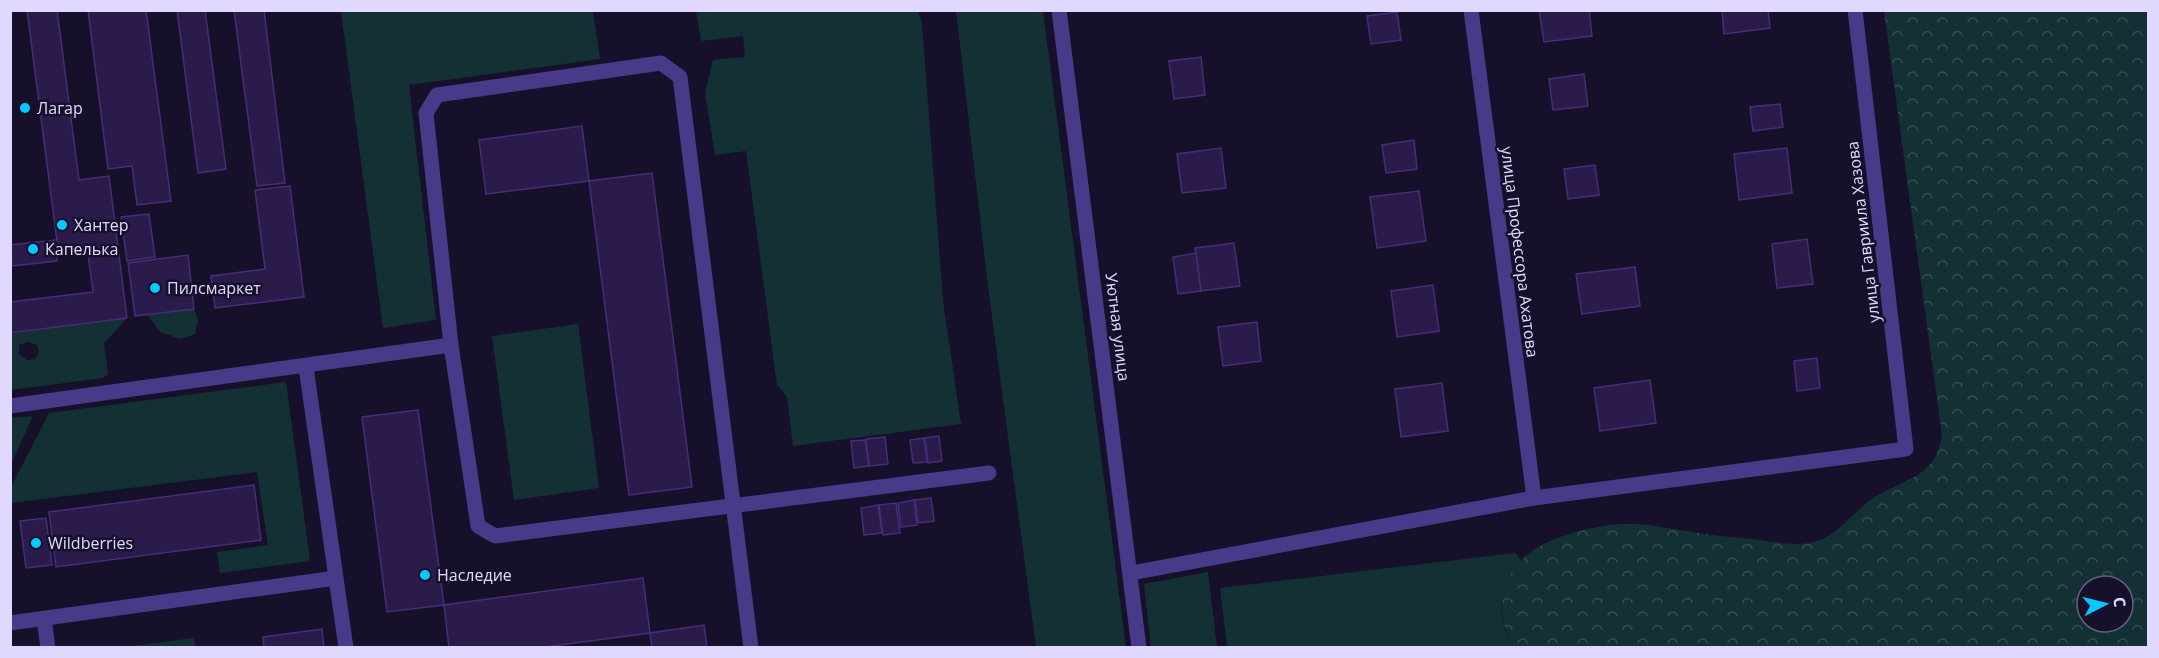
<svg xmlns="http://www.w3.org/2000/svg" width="2159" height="658" font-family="'Open Sans',sans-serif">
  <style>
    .green { fill: #133134; fill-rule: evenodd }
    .forest { fill: url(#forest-crowns); fill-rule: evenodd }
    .building { fill: #2b1b4b; stroke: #452d77; stroke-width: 1.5 }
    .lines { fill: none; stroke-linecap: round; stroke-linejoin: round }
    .service { stroke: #463a89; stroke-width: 15 }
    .minor { stroke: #463a89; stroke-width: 15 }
    .poi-dot { fill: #04c8ff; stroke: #17102a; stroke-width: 2 }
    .labels { text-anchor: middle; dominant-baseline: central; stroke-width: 5; stroke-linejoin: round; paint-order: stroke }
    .poi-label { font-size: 16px; fill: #e1d8ff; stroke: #17102a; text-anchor: start }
    .street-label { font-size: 16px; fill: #e1d8ff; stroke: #17102a }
  </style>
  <defs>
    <pattern id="forest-crowns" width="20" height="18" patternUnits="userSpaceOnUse" patternTransform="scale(1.5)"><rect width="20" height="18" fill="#133134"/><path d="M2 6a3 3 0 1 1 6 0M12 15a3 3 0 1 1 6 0" fill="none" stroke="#354e52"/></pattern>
  </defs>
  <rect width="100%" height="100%" fill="#17102a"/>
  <g class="green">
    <path d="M341,11H593L600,59L409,85L436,320L383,328Z"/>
    <path d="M696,11H918L922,24L943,301L961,424L793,446L787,397L777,385L746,151L715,155L705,93L713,60L745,57L743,36L701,41Z"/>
    <path d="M956,11H1043L1126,647H1036L989,294Z"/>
    <path d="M194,309L198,320L195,334L181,339L160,332L148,315Z"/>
    <path d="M127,318L104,343L108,374L103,378L11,390V333ZM27,342L37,345L39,352L35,359L27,360L19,354V345Z"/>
    <path d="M578,324L599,488L514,500L492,336Z"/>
    <path d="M286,382L310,561L220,573L217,552L268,545L257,472L11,503V487L49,413Z"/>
    <path d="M33,416L11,464V418Z"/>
    <path d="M1515,553L1521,560C1497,591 1497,612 1511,647H1227L1220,588Z"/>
    <path d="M1208,572L1217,647H1151L1144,584Z"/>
    <path d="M194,638L195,647H123Z"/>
  </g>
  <path class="forest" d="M1884,11H2148V647H1511C1500,618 1496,592 1516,566C1529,550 1547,541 1566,535C1588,528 1614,523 1638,524C1654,525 1671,529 1687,531C1708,535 1730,537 1751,539C1769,541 1791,546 1810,543C1839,538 1856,506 1880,494C1911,478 1936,474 1942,435ZM2087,586H2123V622H2087Z"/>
  <g class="building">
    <path d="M27,10H57L79,180L109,176L127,318L10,333V302L93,292L87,246L58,249Z"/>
    <path d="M88,10H146L171,201L137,205L132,166L108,169Z"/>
    <path d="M177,10H205L226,169L198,173Z"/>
    <path d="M234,10H264L285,183L257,186Z"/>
    <path d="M1539,10H1589L1592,36L1544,42Z"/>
    <path d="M1722,10H1768L1770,28L1724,34Z"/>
    <path d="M1397,12L1401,40L1371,44L1367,16Z"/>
    <path d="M1201,57L1205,95L1174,99L1169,61Z"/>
    <path d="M1584,74L1588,106L1553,110L1549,79Z"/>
    <path d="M1780,104L1783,127L1753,131L1750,107Z"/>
    <path d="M582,126L589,181L486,194L479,140Z"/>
    <path d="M1414,140L1417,169L1386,173L1382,145Z"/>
    <path d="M1221,148L1226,188L1182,193L1177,154Z"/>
    <path d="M1787,148L1792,193L1739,200L1734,154Z"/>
    <path d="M1595,165L1599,195L1568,199L1564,169Z"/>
    <path d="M652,173L692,487L629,495L589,181Z"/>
    <path d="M290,186L304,297L215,308L211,276L265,269L255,190Z"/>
    <path d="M1419,191L1426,241L1377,248L1370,197Z"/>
    <path d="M149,214L155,257L127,261L121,217Z"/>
    <path d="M1807,239L1813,284L1777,288L1772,244Z"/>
    <path d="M55,240L57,261L12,266L10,245Z"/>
    <path d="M1234,243L1240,286L1201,291L1195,248Z"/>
    <path d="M1196,253L1201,291L1178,294L1173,257Z"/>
    <path d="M188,255L194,309L135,316L128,263Z"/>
    <path d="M1635,267L1640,306L1582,314L1576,274Z"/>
    <path d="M1433,285L1439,331L1397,337L1391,291Z"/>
    <path d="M1257,322L1261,361L1223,366L1218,327Z"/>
    <path d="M1817,358L1820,388L1797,391L1794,361Z"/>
    <path d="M1650,380L1656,423L1600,431L1594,388Z"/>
    <path d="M1442,383L1448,431L1401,437L1395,389Z"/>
    <path d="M418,410L444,605L387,612L362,417Z"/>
    <path d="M939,436L942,461L928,463L925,438Z"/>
    <path d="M885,437L888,464L869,466L866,439Z"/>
    <path d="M924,438L927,462L913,463L910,440Z"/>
    <path d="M865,440L869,466L854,468L851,441Z"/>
    <path d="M254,485L261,540L56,567L49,512Z"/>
    <path d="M931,498L934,521L918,523L915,500Z"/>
    <path d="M914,500L917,525L901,527L898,503Z"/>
    <path d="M896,503L900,533L883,535L879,505Z"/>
    <path d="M878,505L882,533L864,535L861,508Z"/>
    <path d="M46,518L52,565L26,568L20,521Z"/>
    <path d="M643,578L650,633L537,648H449L444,605Z"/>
    <path d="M704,625L707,648H652L650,633Z"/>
    <path d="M322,629L324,648H264L263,637Z"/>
  </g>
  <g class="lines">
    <g class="service">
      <path d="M451,345L426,113L437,95L661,63L680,77L751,648"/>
      <path d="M306,367L346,648"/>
      <path d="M10,406L451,345L478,526L495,536L989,473"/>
      <path d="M44,619L48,648"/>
      <path d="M10,623L336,578"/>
    </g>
    <g class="minor">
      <path d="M1059,10L1139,648"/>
      <path d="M1471,10L1534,498"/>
      <path d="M1131,573L1534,498L1906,449L1855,10"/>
    </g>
  </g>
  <g class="poi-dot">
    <circle cx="25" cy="108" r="6"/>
    <circle cx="62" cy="225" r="6"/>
    <circle cx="33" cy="249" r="6"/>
    <circle cx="155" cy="288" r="6"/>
    <circle cx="36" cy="543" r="6"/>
    <circle cx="425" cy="575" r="6"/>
  </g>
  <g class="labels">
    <g class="poi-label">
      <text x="37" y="108">Лагар</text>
      <text x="74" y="225">Хантер</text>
      <text x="45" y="249">Капелька</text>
      <text x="167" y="288">Пилсмаркет</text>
      <text x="48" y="543">Wildberries</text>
      <text x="437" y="575">Наследие</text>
    </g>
    <g class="street-label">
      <text transform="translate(1863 232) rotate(-97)">улица Гавриила Хазова</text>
      <text transform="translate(1520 252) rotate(83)">улица Профессора Ахатова</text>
      <text transform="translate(1118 327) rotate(83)">Уютная улица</text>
    </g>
  </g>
  <rect width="2159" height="658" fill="none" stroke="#e1d8ff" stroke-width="24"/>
  <g transform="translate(2105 604) rotate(83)"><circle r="28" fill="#17102a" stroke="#68607f" stroke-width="1.5"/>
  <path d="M0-4.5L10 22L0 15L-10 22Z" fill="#04c8ff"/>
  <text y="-9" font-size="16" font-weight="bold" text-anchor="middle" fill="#e1d8ff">С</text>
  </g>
</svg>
